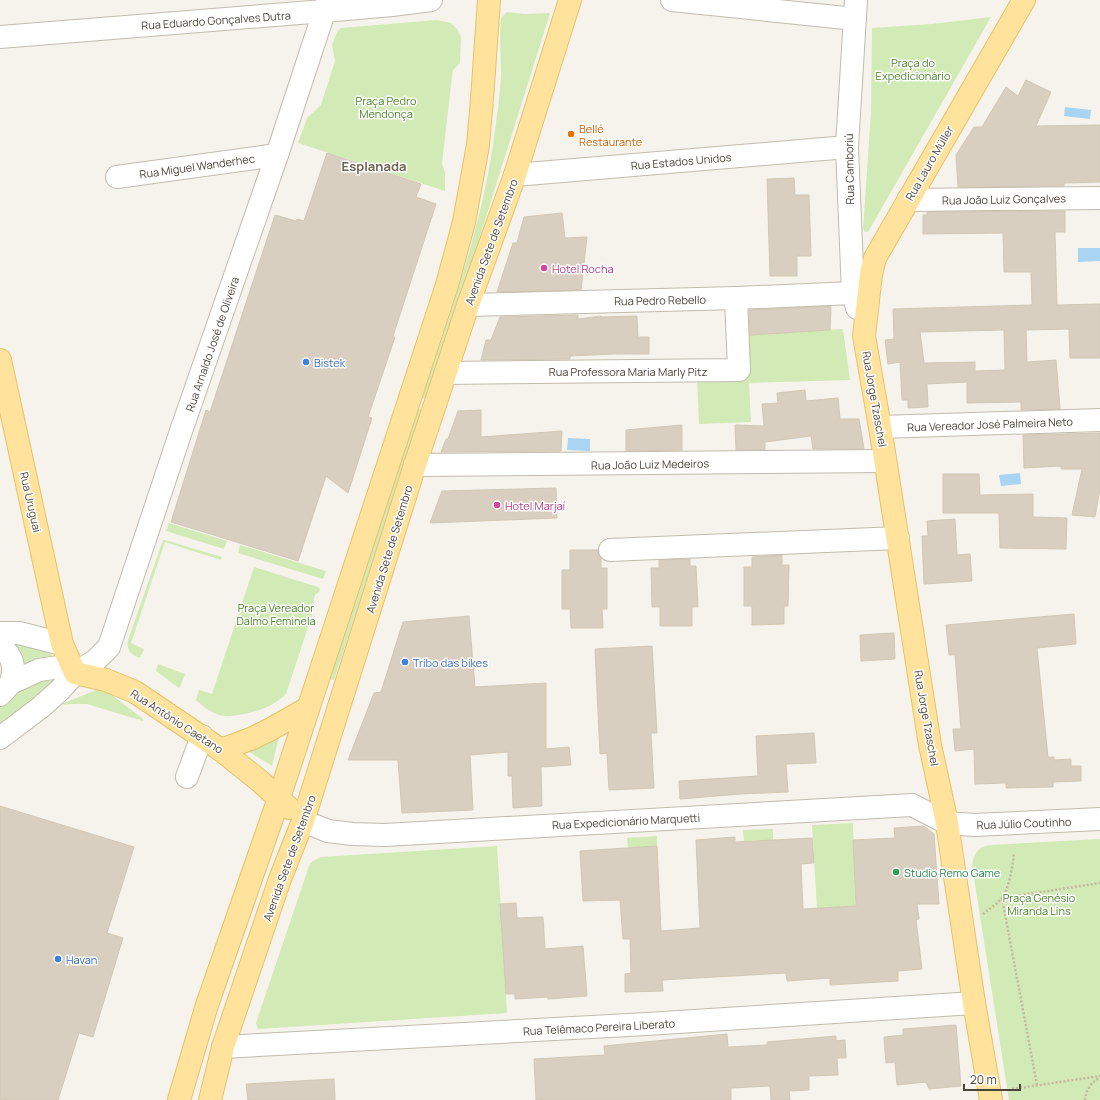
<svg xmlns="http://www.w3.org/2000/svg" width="1100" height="1100" font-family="Manrope,sans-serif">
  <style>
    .green { fill: #d2eab5 }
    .water { fill: #a9d4f2 }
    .building { fill: #d8cfc1; stroke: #d3c7b4; fill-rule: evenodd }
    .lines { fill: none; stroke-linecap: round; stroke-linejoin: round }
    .minor-casing { stroke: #c2bbae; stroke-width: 24 }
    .major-casing { stroke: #e6c16a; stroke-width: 24 }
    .path { stroke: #c4b79f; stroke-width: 2.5; stroke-dasharray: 2 2; stroke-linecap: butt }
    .minor { stroke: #fff; stroke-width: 22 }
    .major { stroke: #ffe39c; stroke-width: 22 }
    .food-dot { fill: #e8710a; stroke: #fff; stroke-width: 1.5 }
    .hotel-dot { fill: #d1479c; stroke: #fff; stroke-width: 1.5 }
    .shop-dot { fill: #3f7fe0; stroke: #fff; stroke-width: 1.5 }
    .leisure-dot { fill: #2e9e5b; stroke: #fff; stroke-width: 1.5 }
    .labels { text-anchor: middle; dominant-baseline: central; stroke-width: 3; stroke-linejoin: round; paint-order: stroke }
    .street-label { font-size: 11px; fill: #4b4439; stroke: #fff }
    .park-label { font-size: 11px; fill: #4a7f2a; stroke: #fff }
    .food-label { font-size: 11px; fill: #c56008; stroke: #fff; text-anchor: start }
    .hotel-label { font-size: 11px; fill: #b23c85; stroke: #fff; text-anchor: start }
    .shop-label { font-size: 11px; fill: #366cbe; stroke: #fff; text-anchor: start }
    .leisure-label { font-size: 11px; fill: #27864d; stroke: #fff; text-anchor: start }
    .quarter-label { font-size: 13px; font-weight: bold; fill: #6e6250; stroke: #fff }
  </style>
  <rect width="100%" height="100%" fill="#f6f3ec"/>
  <g class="green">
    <path d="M507,12L524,14L550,13L471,265L427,399L422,398C450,314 480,232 493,145C496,122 500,98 501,75C501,56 499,37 501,18Z"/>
    <path d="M991,17L868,232H865L863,229L871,112L872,28L932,24Z"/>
    <path d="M437,20L451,23L458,30L461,38L460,63L453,70L452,76L442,164L445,173V191L298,143L307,118L321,105L335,61L332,45L337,32L341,28Z"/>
    <path d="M843,329L850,380L749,383L751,422L699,424L697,378L749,376L748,335Z"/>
    <path d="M419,408L423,410L334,680L329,679Z"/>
    <path d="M169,523L227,541L224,549L166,531Z"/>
    <path d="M163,540H165L222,557L221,560L165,542L131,643L144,649L140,658C131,655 126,650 128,640Z"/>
    <path d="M240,545L326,571L323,579L238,553Z"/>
    <path d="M254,567L318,587L320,589L319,592L315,595L312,606L314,609L286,694C273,707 256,712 238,715C234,715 229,717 225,716C213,715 204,707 196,700L199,690L212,694Z"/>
    <path d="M13,642L45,649L53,656L52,658L20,668Z"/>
    <path d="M158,664L185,674L180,687L179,688L156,671Z"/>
    <path d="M58,673L56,681L0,727V705L10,692Z"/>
    <path d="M100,686L143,719V721L87,704H72L59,705L94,691Z"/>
    <path d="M279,737L272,766L245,749Z"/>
    <path d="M853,823L855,906L817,908L812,825Z"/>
    <path d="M773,829V840L744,841L743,830Z"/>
    <path d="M657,836V846L628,848L627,838Z"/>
    <path d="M1100,839V1100H1009L972,865C974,853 978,847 990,845Z"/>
    <path d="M497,846L507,1013L258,1029L256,1023L310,863L321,857Z"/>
  </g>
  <g class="water">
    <path d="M1065,107L1091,110L1090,119L1064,116Z"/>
    <path d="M1078,248H1100V261L1078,262Z"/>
    <path d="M568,438L590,439V451L567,450Z"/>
    <path d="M1020,473L1021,484L1001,486L999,475Z"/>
  </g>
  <g class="building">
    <path d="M1026,80L1051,92L1036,126L1100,125V182L1064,183V186L958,187L956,155L974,127H982L1006,87L1018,96Z"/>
    <path d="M327,153L421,184L416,197L436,204L393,336L395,337L368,417L372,418L348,493L326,476L298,561L171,522L206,410L210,412L275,215L296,221L297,219L304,221Z"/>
    <path d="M794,178L795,195H809L811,256H797V276H770L767,179Z"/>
    <path d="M1065,211V232H1055L1057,305L1100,304V358H1070L1069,329L1026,330L1027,362L1056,360L1060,409L1021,410V402L967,403V382L927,384L928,407L908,408V400H902L900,362L888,364L885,340L894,339L893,309L1032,305L1031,272H1004L1003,233L923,234V215H927V212ZM1004,330L1005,370L975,371V362L924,363L920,332Z"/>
    <path d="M562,213L565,238L587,237L581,290L497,292L513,243H517L524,217Z"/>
    <path d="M831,306L830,330L750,335L749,310Z"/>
    <path d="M578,315V319L601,316V317L637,316L638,337H649V354H613L570,356V359L481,360L486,340H491L500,317Z"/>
    <path d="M805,390L806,401L838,398L840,419H859L864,449H813L811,436L765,442V450H736L735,425L764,426L762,404L778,403L777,393Z"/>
    <path d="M481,410V437L562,431L561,451L441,452L446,439H448L458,411Z"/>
    <path d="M682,425V450L626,451V430Z"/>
    <path d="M1100,433V489L1095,517L1072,515L1082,469H1061V466L1024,468L1023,435Z"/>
    <path d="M943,474H979L980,495L1033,494V517L1067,518L1066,549L1000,548L999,513H943Z"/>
    <path d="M556,488L557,518L430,523L442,491Z"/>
    <path d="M955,519L957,555L970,554L972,581L924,584L922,536H928L927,521Z"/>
    <path d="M570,550H598L601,558V568H607V609H602L603,628H571L570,609H562V570H570Z"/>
    <path d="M782,555V565H789L788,606H784V624L752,625V606H744V567H752V557Z"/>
    <path d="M690,559V566H696L698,607H692V626H660V607H652L651,568H659V560Z"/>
    <path d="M1074,614L1076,644L1037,648L1048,757H1054V760L1071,759V766H1081V781L1053,782V787L1006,788V783L975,784L974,749L955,751L953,729H961L955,655H949L946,625Z"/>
    <path d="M469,616L475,687L546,683V749L569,747L571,765L541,767L542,806L513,808L512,776H508V752L470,755L473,810L402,813L398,760H348L374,693L381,692L403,622Z"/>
    <path d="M894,633L895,659L861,661L860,635Z"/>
    <path d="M652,646L657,733H651L654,788L609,790L607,753L600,754L595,649Z"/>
    <path d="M814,733L816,763L786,764L788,792L740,794L680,799L679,781L758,776L756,736Z"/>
    <path d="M0,806L134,847L107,933L123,938L93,1037L79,1033L58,1100H0Z"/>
    <path d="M924,826L934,834L939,904H917L919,919L916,920L922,969L898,971V981L830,985V978L787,981L786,973L662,980L663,991L625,992V974L631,973L630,939H623L620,900L583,901L580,851L657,846L661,931L700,928L696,840L735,837V842L812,838L814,863L801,864L803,909L856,906L853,840L895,838L894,828Z"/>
    <path d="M516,903L517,918L543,917L545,949L583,946L587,996L548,999V997L515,999V994H506L500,904Z"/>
    <path d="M956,1025L961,1086L929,1089L926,1082L897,1085L895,1062L886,1063L884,1037L903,1035V1029Z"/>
    <path d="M727,1034L728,1047L767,1045V1042L836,1036V1041L845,1040L846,1058H837L838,1075L809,1076V1090L789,1091L790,1100H771L770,1086L731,1088V1100H536L534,1059L605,1055L604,1046Z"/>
    <path d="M334,1079L335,1100H248L246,1084Z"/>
  </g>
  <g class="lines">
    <defs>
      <g id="minor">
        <path d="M672,0L855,19"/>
        <path d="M856,0L847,147L853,293L857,308"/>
        <path d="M0,37L324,11L392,5L431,0"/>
        <path d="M515,175L847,147"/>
        <path d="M117,177L277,155"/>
        <path d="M908,200L1100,198"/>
        <path d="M468,305L736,298L853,293"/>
        <path d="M446,373L739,370L736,298"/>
        <path d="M880,427L1100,420"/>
        <path d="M415,465L885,461"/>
        <path d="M610,550L898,538"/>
        <path d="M0,633H19L62,644"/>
        <path d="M0,646C14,657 15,667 11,683"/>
        <path d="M0,695L11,683L39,670L59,667L75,673"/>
        <path d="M0,738L41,707L60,690L75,673L95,661L109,647L180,434L277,155L328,0"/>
        <path d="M187,777L202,736"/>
        <path d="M303,821L328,831L352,834L385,835L912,805L947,823L974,825L1100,819"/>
        <path d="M223,1047L647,1024L974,1003"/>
      </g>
      <g id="major">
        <path d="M0,360L62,644L75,673L106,680L135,692L221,750L261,782L289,808"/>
        <path d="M221,750L253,738L271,729L308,708"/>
        <path d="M179,1100L207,1005L279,798L447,285L464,222L478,145L482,99L489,0"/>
        <path d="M210,1100L223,1047L280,879L303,821L415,465L468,305L515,175L570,0"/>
        <path d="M991,1100L974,1003L947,823L930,745L880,427L864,336L871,274L875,258L1024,0"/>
      </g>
    </defs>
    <use href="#minor" class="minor-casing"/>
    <use href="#major" class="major-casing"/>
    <g class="path">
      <path d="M983,914C989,909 996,905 1001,899C1009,890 1013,865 1014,853"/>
      <path d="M1037,1085L1002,898L1100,883"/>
      <path d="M1012,1089L1100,1076"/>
      <path d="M1085,1100C1086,1090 1091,1082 1100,1078"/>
    </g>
    <use href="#minor" class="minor"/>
    <use href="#major" class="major"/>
  </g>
  <circle class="food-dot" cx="571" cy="134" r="4"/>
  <g class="hotel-dot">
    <circle cx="544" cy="268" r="4"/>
    <circle cx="497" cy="505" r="4"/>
  </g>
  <g class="shop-dot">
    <circle cx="306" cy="362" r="4"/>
    <circle cx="405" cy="662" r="4"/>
    <circle cx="58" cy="959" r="4"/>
  </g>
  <circle class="leisure-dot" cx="896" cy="872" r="4"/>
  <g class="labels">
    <g class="street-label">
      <text transform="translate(216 20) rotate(-4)">Rua Eduardo Gonçalves Dutra</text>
      <text transform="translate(681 161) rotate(-5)">Rua Estados Unidos</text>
      <text transform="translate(929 163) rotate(-60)">Rua Lauro Müller</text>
      <text transform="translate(197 166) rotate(-8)">Rua Miguel Wanderhec</text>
      <text transform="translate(849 169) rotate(-91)">Rua Camboriú</text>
      <text transform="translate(1004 199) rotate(-1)">Rua João Luiz Gonçalves</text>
      <text transform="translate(491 242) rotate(-70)">Avenida Sete de Setembro</text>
      <text transform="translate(660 300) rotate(-1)">Rua Pedro Rebello</text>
      <text transform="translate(212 344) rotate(-71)">Rua Arnaldo José de Oliveira</text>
      <text x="628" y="371">Rua Professora Maria Marly Pitz</text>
      <text transform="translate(875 399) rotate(80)">Rua Jorge Tzaschel</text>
      <text transform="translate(990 424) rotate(-2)">Rua Vereador José Palmeira Neto</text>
      <text transform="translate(650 464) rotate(-1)">Rua João Luiz Medeiros</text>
      <text transform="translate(31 502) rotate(77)">Rua Uruguai</text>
      <text transform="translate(389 549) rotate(-73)">Avenida Sete de Setembro</text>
      <text transform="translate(927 718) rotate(80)">Rua Jorge Tzaschel</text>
      <text transform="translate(177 721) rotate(33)">Rua Antônio Caetano</text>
      <text transform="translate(626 821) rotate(-3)">Rua Expedicionário Marquetti</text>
      <text transform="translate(1024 823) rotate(-2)">Rua Júlio Coutinho</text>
      <text transform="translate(289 858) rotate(-70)">Avenida Sete de Setembro</text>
      <text transform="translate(599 1027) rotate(-3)">Rua Telêmaco Pereira Liberato</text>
    </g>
    <g class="park-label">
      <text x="913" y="62">Praça do<tspan x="913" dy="13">Expedicionário</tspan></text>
      <text x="386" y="100">Praça Pedro<tspan x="386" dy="13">Mendonça</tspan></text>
      <text x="276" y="607">Praça Vereador<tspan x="276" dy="13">Dalmo Feminela</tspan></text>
      <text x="1039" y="897">Praça Genésio<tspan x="1039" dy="13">Miranda Lins</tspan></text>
    </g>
    <g class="food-label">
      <text x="579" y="128">Bellé<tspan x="579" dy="13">Restaurante</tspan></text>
    </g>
    <g class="hotel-label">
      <text x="552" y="268">Hotel Rocha</text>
      <text x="505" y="505">Hotel Marjaí</text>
    </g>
    <g class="shop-label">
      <text x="314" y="362">Bistek</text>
      <text x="413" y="662">Tribo das bikes</text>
      <text x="66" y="959">Havan</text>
    </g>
    <g class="leisure-label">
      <text x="904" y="872">Studio Remo Game</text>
    </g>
    <g class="quarter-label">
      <text x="374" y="166">Esplanada</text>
    </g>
  </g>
  <path d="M964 1084v6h56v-6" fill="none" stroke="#4b4439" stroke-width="2"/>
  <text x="970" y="1084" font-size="12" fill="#4b4439" stroke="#ffffff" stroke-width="3" paint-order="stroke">20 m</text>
</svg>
